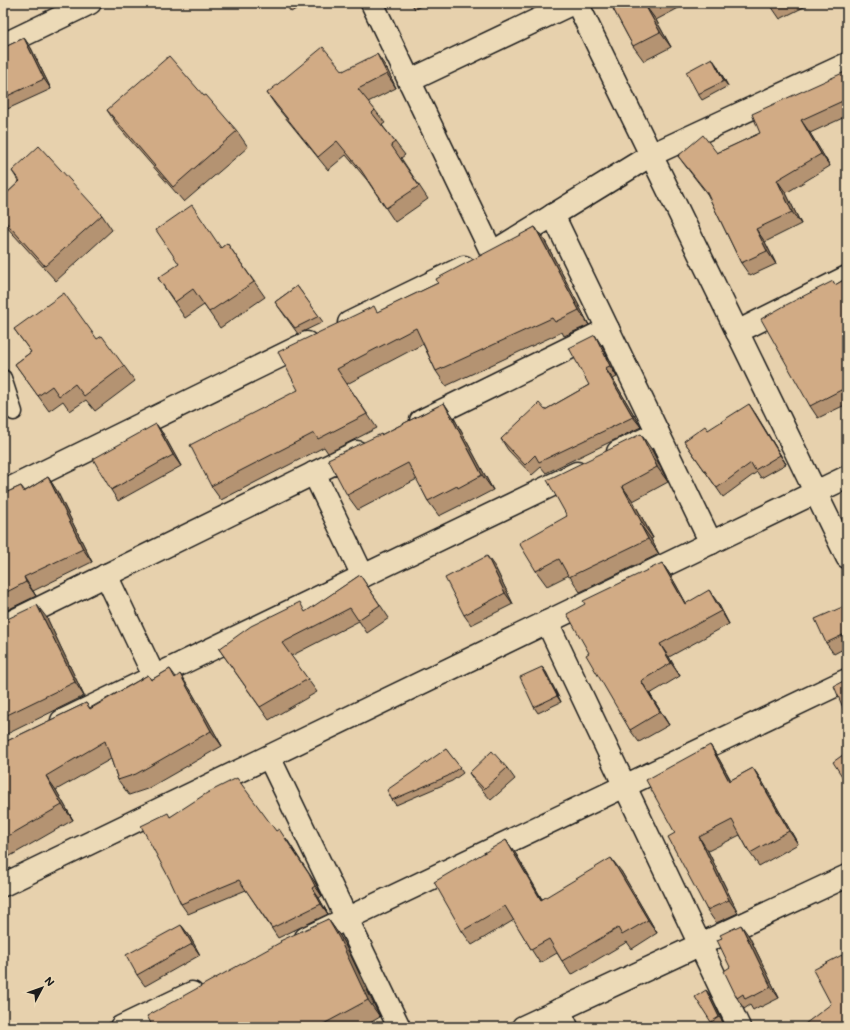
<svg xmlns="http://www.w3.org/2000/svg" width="850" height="1030" font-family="Mali,sans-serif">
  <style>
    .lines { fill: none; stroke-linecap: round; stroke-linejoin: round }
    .lane-casing { stroke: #1c1c1c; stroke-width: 19 }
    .street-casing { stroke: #1c1c1c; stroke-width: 25 }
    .lane { stroke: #ecdab7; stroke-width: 16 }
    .street { stroke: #ecdab7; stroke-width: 22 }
    .wall { fill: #b49372; stroke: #1c1c1c }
    .shaded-wall { fill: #92785d; stroke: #1c1c1c }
    .building { fill: #d1ab85; stroke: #1c1c1c }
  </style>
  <rect width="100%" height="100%" fill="#e7d1ad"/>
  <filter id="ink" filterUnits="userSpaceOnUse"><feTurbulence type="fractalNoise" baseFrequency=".025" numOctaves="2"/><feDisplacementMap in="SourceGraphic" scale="8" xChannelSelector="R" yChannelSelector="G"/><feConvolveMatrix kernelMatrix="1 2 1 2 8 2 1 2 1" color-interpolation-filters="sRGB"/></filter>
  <g filter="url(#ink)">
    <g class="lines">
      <defs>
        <path id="lane" d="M3,378L14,412"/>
        <g id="street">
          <path d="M372,3L492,253"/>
          <path d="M577,3L847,557"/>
          <path d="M3,45L90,3"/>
          <path d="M409,81L573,3"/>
          <path d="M553,215L711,543"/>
          <path d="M503,246L651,155L847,64"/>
          <path d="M349,323L464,267"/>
          <path d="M737,332L847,277"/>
          <path d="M421,421L608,329"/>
          <path d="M618,452L658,433"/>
          <path d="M314,473L363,576"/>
          <path d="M3,492L307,343"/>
          <path d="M106,575L154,676"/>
          <path d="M547,622L739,1027"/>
          <path d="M3,626L357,452"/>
          <path d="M62,721L577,473"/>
          <path d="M269,757L399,1027"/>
          <path d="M3,885L847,477"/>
          <path d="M306,938L847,680"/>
          <path d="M559,1010L567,1027"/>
          <path d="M121,1027L192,993"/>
          <path d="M523,1027L847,876"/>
        </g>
      </defs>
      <use href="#lane" class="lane-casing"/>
      <use href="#street" class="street-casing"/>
      <use href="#lane" class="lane"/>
      <use href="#street" class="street"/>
    </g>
    <g class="wall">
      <path d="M284,3H306L291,12Z"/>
      <path d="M411,3H427L415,9Z"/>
      <path d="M610,3H688L656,20L671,47L644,61L633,46Z"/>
      <path d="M769,3H812L780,19Z"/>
      <path d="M24,38L31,48L51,89L3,111V48Z"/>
      <path d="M716,64L728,86L702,100L698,94Z"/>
      <path d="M386,67L396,88L368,102L375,110L385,123L382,125L395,142L405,155L401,158L428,199L395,222L367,180L346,155L328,170L276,106L267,93L343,71Z"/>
      <path d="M847,71V116L810,133L830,166L786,193L801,224L765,242L776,264L750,276L741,263L708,195L687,168L678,156L717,153L760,133Z"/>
      <path d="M204,96L237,131L248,147L184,202L117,125L107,110Z"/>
      <path d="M12,171L102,215L112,230L56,281L3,223V197L19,182Z"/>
      <path d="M535,227L545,241L589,325L564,336L562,332L446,386L436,371L423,344L347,384L377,428L328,453L324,447L221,500L211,486L298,390L378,312L438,283Z"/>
      <path d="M227,243L265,297L220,328L204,305L185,318L158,278L221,248Z"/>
      <path d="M847,278V404L818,418L810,406L833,281L835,285Z"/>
      <path d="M297,286L323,322L298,334L275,302Z"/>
      <path d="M14,329L97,339L124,366L135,381L95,411L86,400L70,411L63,401L49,411L15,364L31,352Z"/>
      <path d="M602,346L617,377L613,379L641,427L546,473L541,467L532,475L508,450L501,439L545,410L589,385Z"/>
      <path d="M444,403L454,418L493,490L468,503L467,502L439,516L428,501L417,479L358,510L347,495L381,435Z"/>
      <path d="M755,413L786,464L761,478L757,472L723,497L684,441L708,430Z"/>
      <path d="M156,424L164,435L181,466L118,501L111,490Z"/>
      <path d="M652,450L668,482L633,501L653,538L651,539L659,554L580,592L569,575L547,586L536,571L567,516Z"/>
      <path d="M48,477L57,491L92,562L33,591L36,596L3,612V494L21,486L25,491Z"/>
      <path d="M662,563L671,576L686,603H718L729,624L669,657L680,676L650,694L669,725L639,742L630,730L589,653Z"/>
      <path d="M495,567L513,604L471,625L464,615Z"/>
      <path d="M360,575L389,618L367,633L359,621L291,656L317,692L269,720L219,649L306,612Z"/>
      <path d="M847,605V647L834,654L826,643Z"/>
      <path d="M47,618L84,696L3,736V621Z"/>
      <path d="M542,667L546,672L561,702L538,713L534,707Z"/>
      <path d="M170,669L176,677L190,689L222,746L147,789L129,795L118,780L111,759L56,790L73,820L5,859L3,856V743L86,703L90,708L148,675L151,680Z"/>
      <path d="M710,745L719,759L731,780L753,768L762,781L798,844L759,866L750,853L740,835L708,851L738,913L716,923L707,910L675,833Z"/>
      <path d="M446,749L463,773L452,781L396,805L392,800Z"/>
      <path d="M507,768L515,779L491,800L476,783L469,773Z"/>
      <path d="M171,817L276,831L316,884L322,896L319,898L328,914L278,938L246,890L188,914L181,904Z"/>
      <path d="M506,840L516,854L542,899L621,871L657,933L632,949L627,942L571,975L562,961L557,953L540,963L531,949L514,920L472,945L462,931Z"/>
      <path d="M328,919L340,936L351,956L380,1017L363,1027H153Z"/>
      <path d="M181,925L189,935L200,955L145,986L137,975Z"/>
      <path d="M749,936L779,998L761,1007L760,1006L753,1010L750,1005L744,1009L737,998L730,967Z"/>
      <path d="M710,995L723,1022L716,1027H714L711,1022Z"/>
    </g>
    <g class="shaded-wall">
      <path d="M645,5L656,20L671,47L660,32Z"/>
      <path d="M24,38L31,48L51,89L44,79Z"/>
      <path d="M377,54L386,67L396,88L387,74Z"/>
      <path d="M712,58L716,64L728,86L724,81Z"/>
      <path d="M801,120L810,133L830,166L821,154Z"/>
      <path d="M777,180L786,193L801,224L792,212Z"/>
      <path d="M535,227L545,241L589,325L579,310Z"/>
      <path d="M756,229L765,242L776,264L767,251Z"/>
      <path d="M595,335L602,346L617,377L610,366Z"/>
      <path d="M605,368L613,379L641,427L633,417Z"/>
      <path d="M444,403L454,418L493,490L482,475Z"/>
      <path d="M749,404L755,413L786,464L780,455Z"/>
      <path d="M156,424L164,435L181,466L173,455Z"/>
      <path d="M641,434L652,450L668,482L657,467Z"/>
      <path d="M48,477L57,491L92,562L83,549Z"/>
      <path d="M622,486L633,501L653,538L642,523Z"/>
      <path d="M640,524L651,539L659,554L648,539Z"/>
      <path d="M487,556L495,567L513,604L505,593Z"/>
      <path d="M662,563L671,576L694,617L685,604Z"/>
      <path d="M24,577L33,591L36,596L26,582Z"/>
      <path d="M709,590L718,603L729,624L721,611Z"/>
      <path d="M37,605L47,618L84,696L75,682Z"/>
      <path d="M660,644L669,657L680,676L671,663Z"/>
      <path d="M542,667L546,672L561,702L557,696Z"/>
      <path d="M180,674L190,689L222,746L211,731Z"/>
      <path d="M641,681L650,694L669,725L660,712Z"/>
      <path d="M710,745L719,759L738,794L729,781Z"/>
      <path d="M753,768L762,781L798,844L789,831Z"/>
      <path d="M46,776L56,790L73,820L62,805Z"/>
      <path d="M699,837L708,851L738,913L729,900Z"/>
      <path d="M286,838L316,884L322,896L315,886Z"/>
      <path d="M506,840L516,854L550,914L541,900Z"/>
      <path d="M611,858L621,871L657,933L648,920Z"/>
      <path d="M312,888L319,898L328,914L321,904Z"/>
      <path d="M328,919L340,936L351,956L380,1017L368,1000Z"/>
      <path d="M181,925L189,935L200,955L192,944Z"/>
      <path d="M741,925L749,936L779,998L771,987Z"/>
      <path d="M706,990L710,995L723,1022L719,1017Z"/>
    </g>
    <g class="building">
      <path d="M610,3H649L645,5L660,32L633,46Z"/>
      <path d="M24,38L44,79L3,98V48Z"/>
      <path d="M323,47L343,71L377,54L387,74L358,89L375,110L372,113L395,142L391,145L419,186L386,208L361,170L337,141L318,157L267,93Z"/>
      <path d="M169,56L204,96L206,95L237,131L173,187L107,110Z"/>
      <path d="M712,58L724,81L698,94L686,72Z"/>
      <path d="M847,71V99L801,120L821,154L777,180L792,212L756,229L767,251L741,263L706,191L678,156L703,135L717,153L760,133L752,114Z"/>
      <path d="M39,146L102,215L45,266L3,219V197L20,181L12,171Z"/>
      <path d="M192,205L221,248L227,243L254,282L209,312L193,289L175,302L158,278L179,264L156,230Z"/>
      <path d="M535,227L579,310L555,322L552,318L436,371L416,328L337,369L367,414L318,439L314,433L211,486L190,445L298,390L278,352L374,306L377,312L438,283L436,279Z"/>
      <path d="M847,278V387L810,406L761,319L786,305L833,281L835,285Z"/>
      <path d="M297,286L319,316L295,328L275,302Z"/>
      <path d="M64,293L97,339L102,336L124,366L84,396L75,384L59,396L52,386L38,396L15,364L31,352L14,329Z"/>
      <path d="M595,335L610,366L605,368L633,417L539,462L535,455L525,465L501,439L539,403L545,410L589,385L569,348Z"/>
      <path d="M444,403L482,475L458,488L457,486L428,501L408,463L347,495L328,459L381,434V435Z"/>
      <path d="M749,404L780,455L755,470L751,463L717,488L684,441L705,426L708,430Z"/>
      <path d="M156,424L173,455L111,490L93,459Z"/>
      <path d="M641,434L657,467L622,486L642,523L640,524L648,539L569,577L559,559L536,571L519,543L567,516L547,480Z"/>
      <path d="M48,477L83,549L24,577L26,582L3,594V494L21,486L24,492Z"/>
      <path d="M487,556L505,593L464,615L445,578Z"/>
      <path d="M662,563L685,604L709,590L721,611L660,644L671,663L641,681L660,712L630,730L586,655L589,653L567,614L585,604L583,601Z"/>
      <path d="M360,575L380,605L358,620L350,608L282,643L308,679L260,707L219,649L251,626L300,602L305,612Z"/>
      <path d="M37,605L75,682L3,717V621Z"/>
      <path d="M847,605V633L826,643L815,619Z"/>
      <path d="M542,667L557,696L534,707L520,677Z"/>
      <path d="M170,669L175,678L180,674L211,731L136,774L118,780L105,741L46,776L62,805L3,839V743L86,703L90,709L148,675L151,680Z"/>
      <path d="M847,679V715H846L834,686Z"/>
      <path d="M710,745L729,781L753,768L789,831L750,853L732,820L699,837L729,900L707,910L668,837L675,833L646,780Z"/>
      <path d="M446,749L460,767L448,776L392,800L387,790Z"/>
      <path d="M492,751L507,768L484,789L469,773Z"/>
      <path d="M847,752V784L833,762Z"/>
      <path d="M237,778L276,831L279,829L309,874L315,886L312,888L321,904L272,928L239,880L181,904L170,880L141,826L168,813L170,817L207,793Z"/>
      <path d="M506,840L541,900L611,858L648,920L622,935L618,928L562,961L549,939L531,949L505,906L462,931L434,882Z"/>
      <path d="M328,919L339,938L368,1000L318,1027H153L147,1016L281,942L280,941Z"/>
      <path d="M181,925L192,944L137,975L126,955Z"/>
      <path d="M741,925L771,987L754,996L753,995L745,999L743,994L737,998L724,971L730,967L717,940L722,938L720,935Z"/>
      <path d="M842,955L844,959L847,957V1027H843L842,1025L840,1027H801L831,1004L813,970Z"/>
      <path d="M706,990L719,1017L711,1022L695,997Z"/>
    </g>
  </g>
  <rect width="850" height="1030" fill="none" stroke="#ecdab7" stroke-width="16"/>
  <rect x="8" y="8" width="834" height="1014" fill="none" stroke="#1c1c1c" stroke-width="1.5" filter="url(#ink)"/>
  <g transform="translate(42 988) rotate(49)" stroke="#ecdab7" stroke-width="3" paint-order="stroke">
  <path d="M0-3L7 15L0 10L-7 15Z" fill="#1c1c1c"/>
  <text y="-6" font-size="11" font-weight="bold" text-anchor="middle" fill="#1c1c1c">N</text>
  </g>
</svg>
